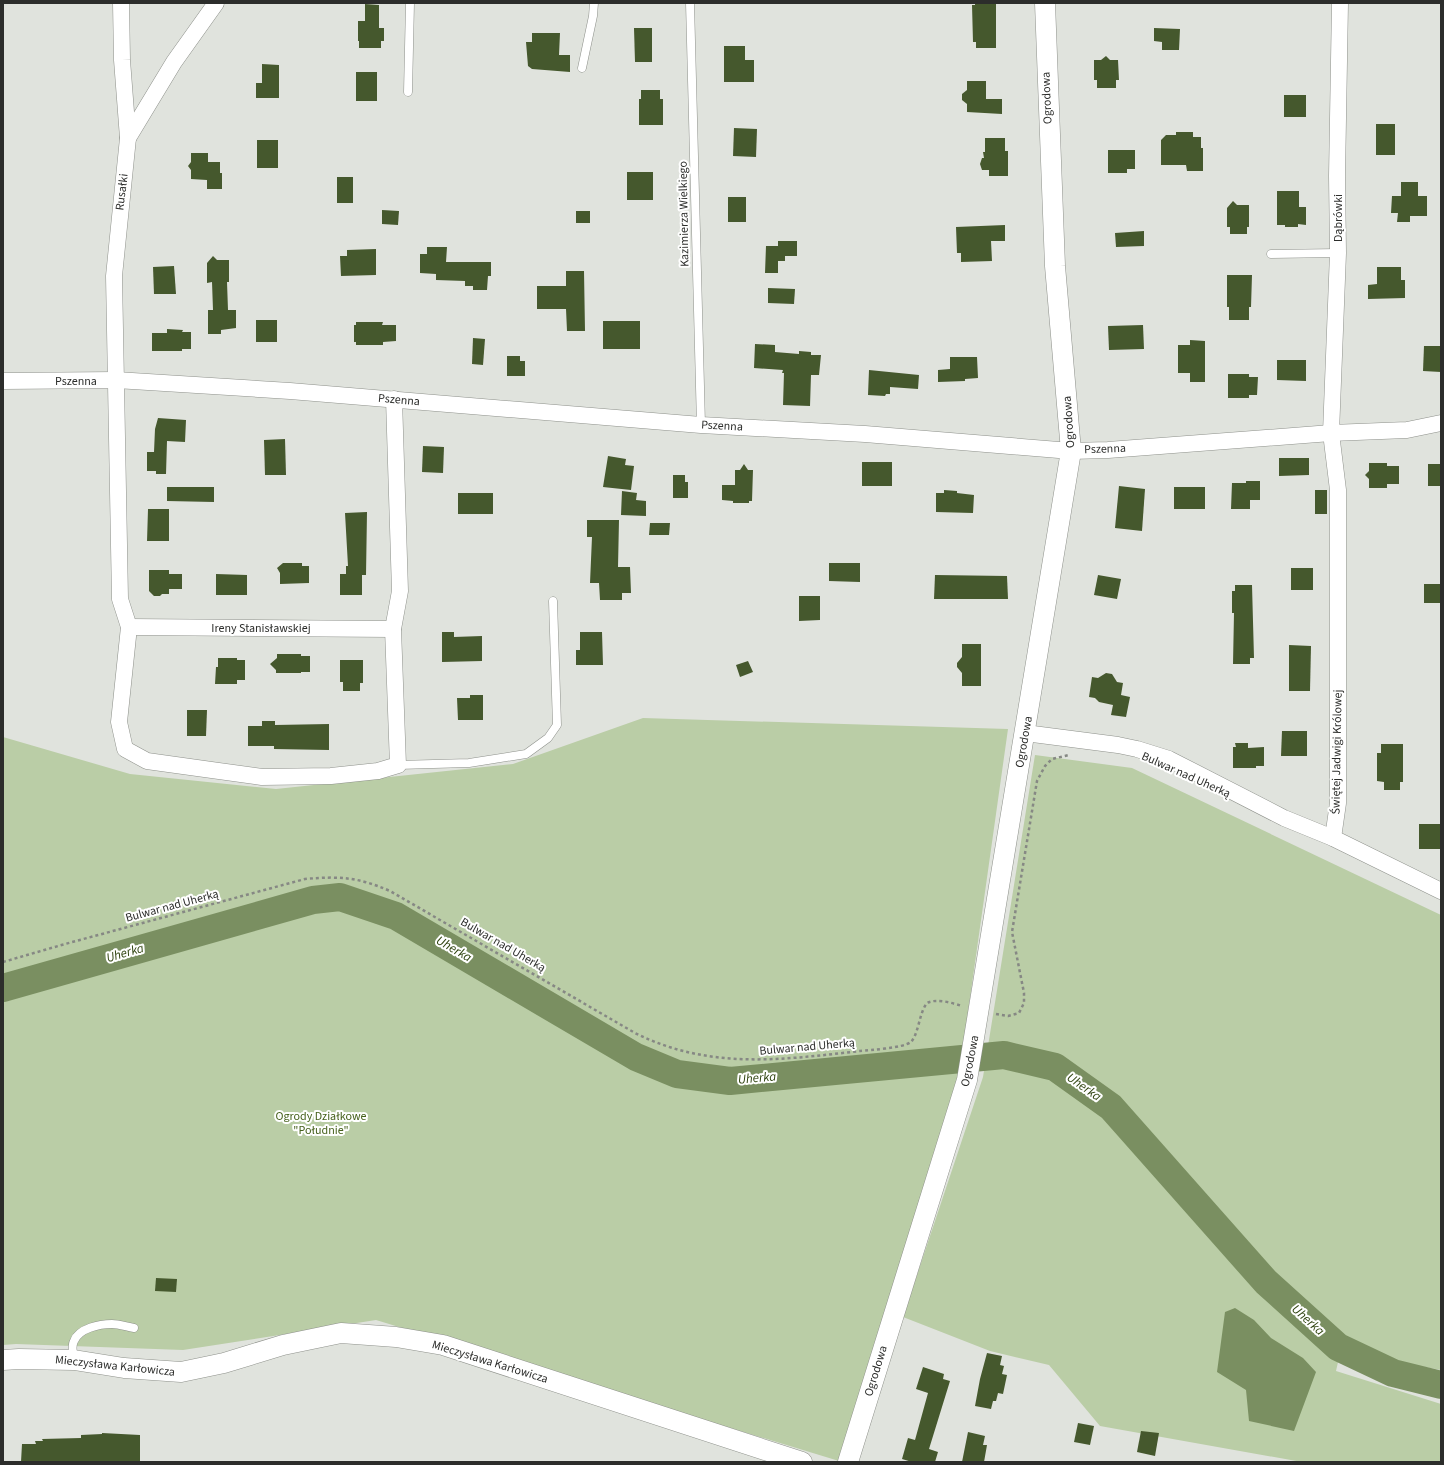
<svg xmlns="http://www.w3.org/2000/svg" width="1444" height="1465" font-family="'Source Sans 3',sans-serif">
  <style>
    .green { fill: #bacda6 }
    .water { fill: #7a8f61 }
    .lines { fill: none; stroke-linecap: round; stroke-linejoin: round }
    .river { stroke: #7a8f61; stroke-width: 28 }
    .building { fill: #45582d }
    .service-casing { stroke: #8e918b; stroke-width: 9 }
    .minor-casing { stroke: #8e918b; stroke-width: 17 }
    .tertiary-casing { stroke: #8e918b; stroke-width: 21 }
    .path { stroke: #868884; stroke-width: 2.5; stroke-dasharray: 3 3; stroke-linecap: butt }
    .service { stroke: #fff; stroke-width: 8 }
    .minor { stroke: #fff; stroke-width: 16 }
    .tertiary { stroke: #fff; stroke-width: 20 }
    .labels { text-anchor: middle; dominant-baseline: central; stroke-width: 4; stroke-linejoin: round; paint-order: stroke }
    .street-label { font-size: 12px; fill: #2c2d2b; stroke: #fff }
    .park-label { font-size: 12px; fill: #45601b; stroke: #fff }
    .water-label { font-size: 13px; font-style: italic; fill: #2f430f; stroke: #fff }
  </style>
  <rect width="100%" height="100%" fill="#e0e3dd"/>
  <g class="green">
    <path d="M643,718L1008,729L960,1069L839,1461L376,1320L183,1350L16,1344L3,1345V737L130,774L276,789L513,764Z"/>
    <path d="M1035,755L1132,768L1441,915V1370L1392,1361L1343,1340L1336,1371L1441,1404V1462H1302L1100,1426L1049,1365L990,1351L903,1317L983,1077Z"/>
  </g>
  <path class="water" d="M1235,1308L1254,1320L1271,1338L1303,1358L1316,1372L1294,1431L1249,1421L1246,1390L1217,1372L1225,1312Z"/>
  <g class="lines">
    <path class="river" d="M3,988L313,900L340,897L396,916L636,1057L677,1074L730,1081L1004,1055L1055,1067L1111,1107L1266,1282L1338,1347L1393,1373L1441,1385"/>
  </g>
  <g class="building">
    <path d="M975,3H996V48H976V42H973L972,5H975Z"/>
    <path d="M365,4L379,5V28H384V41H381V48H359V41H358V21H365Z"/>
    <path d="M634,28H652V62H635Z"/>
    <path d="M1154,28L1180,29L1179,50H1162V42L1154,41Z"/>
    <path d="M532,33H560L559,55H570V72L532,69L528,66L526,42H532Z"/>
    <path d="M724,46H745V60H754V82H724Z"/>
    <path d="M1106,56L1110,60H1118L1119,80H1116V88H1097V80H1094V60H1101Z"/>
    <path d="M262,64L279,65V98H256V83H262Z"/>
    <rect x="356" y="72" width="21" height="29"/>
    <path d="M967,81H986V99H1002V114L967,112V104L962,100V94L967,90Z"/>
    <path d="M641,90H660V99H663V125H639V99H641Z"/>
    <rect x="1284" y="95" width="22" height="22"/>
    <rect x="1376" y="124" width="19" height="31"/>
    <path d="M734,128L757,129L756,157L733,156Z"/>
    <path d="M1176,132H1193V137H1201V148H1203V171H1187L1186,165H1161V140L1166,135H1176Z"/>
    <path d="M985,138H1005V151H1008V176H989V170H982L980,164L982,158H984L983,152H985Z"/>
    <rect x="257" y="140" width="21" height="28"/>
    <path d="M1108,150H1135V169H1127V173H1108Z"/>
    <path d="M191,153H208V162H220V173H222V189H207V180L191,179V170L188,166L191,162Z"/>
    <rect x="627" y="172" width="26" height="28"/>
    <rect x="337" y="177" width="16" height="26"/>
    <path d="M1401,182H1418V196H1427V216H1410V222H1397L1398,213H1391L1392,196H1401Z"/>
    <path d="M1277,191H1299V207H1306V225L1298,224V227H1285V225H1277Z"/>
    <rect x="728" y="197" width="18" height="25"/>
    <path d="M1233,201L1237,205H1249V227H1247V234H1230V227H1227V208Z"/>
    <path d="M382,210L399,211L398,225L382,224Z"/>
    <rect x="576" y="211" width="14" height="12"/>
    <path d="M1005,225V241H991L992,261L961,262V253H957L956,227Z"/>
    <path d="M1144,231V246L1116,247L1115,233Z"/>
    <path d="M778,241H797V256H785V261H778V273H765L766,246H778Z"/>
    <path d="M427,247H447L446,262H491V276H488L487,290H473V286H465V281L436,280V274L420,273V254H427Z"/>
    <path d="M376,249V275L341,276L340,256H347V250Z"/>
    <path d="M213,256L217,260H229V282H227L228,310H236V328L221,330V334H208V310H213L212,282L207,283V263Z"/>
    <path d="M174,266L176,294H154L153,267Z"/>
    <path d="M1377,267H1401V280H1405V298L1368,299V285L1377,284Z"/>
    <path d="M566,271H584L585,331H567L566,309H537V286H566Z"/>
    <path d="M1227,275H1252L1251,307H1249V320H1229V307H1227Z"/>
    <path d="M768,288L795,289L794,304L768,303Z"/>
    <rect x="256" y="320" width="21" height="22"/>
    <rect x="603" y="321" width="37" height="28"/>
    <path d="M356,322H383L382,325H396V341L383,342V345H356V342H354V325H356Z"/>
    <path d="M1143,325L1144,349L1109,350L1108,326Z"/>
    <path d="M167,329L183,330L182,332H191V349H182V351H152V333H167Z"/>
    <path d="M473,338L485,339L483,365L472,364Z"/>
    <path d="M1190,340L1205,341V382H1190V373H1178V345H1190Z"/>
    <path d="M755,344L775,345V352L799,354V351L811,352V355H821L819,375H811L810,406L783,405L784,373H782L783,370L754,368Z"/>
    <path d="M1424,346H1441V372L1423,371Z"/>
    <path d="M507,356H520V361H525V376H507Z"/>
    <path d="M950,357H977L978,378L965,379V381L938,382V370L950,369Z"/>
    <path d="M1277,360H1306V381L1277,380Z"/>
    <path d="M869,370L919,375L918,389L890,387V394H886L885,396L868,395Z"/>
    <path d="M1228,374H1249V377H1258L1257,395H1249V398H1228Z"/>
    <path d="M158,418L186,420L185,442L167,441L166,474H156V471H147V452H154L155,429Z"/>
    <path d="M285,439L286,475H265L264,440Z"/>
    <path d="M423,446L444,447L443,473L422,472Z"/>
    <path d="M608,456L626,459L625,465L634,466L631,490L603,487Z"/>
    <path d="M1279,458H1309V475L1279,476Z"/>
    <rect x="862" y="462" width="30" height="24"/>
    <path d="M1369,463H1387V466H1399V484H1387V488H1369V479L1365,475L1369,471Z"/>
    <path d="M744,464L748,470H753L752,501H749V503H733V501L722,500V485H735V470H740Z"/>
    <rect x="1428" y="464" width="13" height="22"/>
    <path d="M673,475H685V482H688V498H673Z"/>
    <path d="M1246,481H1260V500H1250V509H1231L1232,483H1246Z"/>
    <path d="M1119,486L1145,489L1142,531L1115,528Z"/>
    <path d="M167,487H214V502L167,501Z"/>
    <rect x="1174" y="487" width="31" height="22"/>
    <path d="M944,490L957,491V493L974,495L973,513L936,512V493H944Z"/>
    <rect x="1315" y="490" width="12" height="24"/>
    <path d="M622,491L637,493L636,500L646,501V516L621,515Z"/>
    <rect x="458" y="493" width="35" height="21"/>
    <path d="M148,509H169V541H147Z"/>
    <path d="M367,512L366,575H362V595H340V574H346V566H348L345,513Z"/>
    <path d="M587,520H619L618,567H630L631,593H622V600H600L599,583H590L592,537H587Z"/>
    <path d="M650,523H670L669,535H649Z"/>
    <path d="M283,563H302V566H309V583L280,584V573L277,568Z"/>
    <path d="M829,563H860V582L829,581Z"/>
    <rect x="1291" y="568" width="22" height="22"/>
    <path d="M149,570H169V574H182V589H169V594H162L160,596H154L149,591Z"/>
    <path d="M216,574L247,575V595H216Z"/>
    <path d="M935,575L1007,576L1008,599H934Z"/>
    <path d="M1098,575L1121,579L1117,599L1094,595Z"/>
    <rect x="1424" y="584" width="17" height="19"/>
    <path d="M1235,585H1252L1254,658H1250V664H1233L1234,613H1232V591H1235Z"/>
    <path d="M799,596H820V620L799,621Z"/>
    <path d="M442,632H454V637L482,636V661L442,662Z"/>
    <path d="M580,632H602L603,665H576V650H580Z"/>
    <path d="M962,644H981V686H962V673L957,667V663L962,657Z"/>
    <path d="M1289,645L1311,646L1310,691H1289Z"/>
    <path d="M277,654H301V656H310V672H301V673H276V670L270,664L277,658Z"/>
    <path d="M218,658H237V660H245V680H237V684H215L216,667H218Z"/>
    <path d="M340,660H363V683H360V691H343V682H340Z"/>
    <path d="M748,661L753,672L740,677L736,665Z"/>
    <path d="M1106,673L1112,674L1117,682L1123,683L1121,695L1130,697L1126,717L1111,715L1113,705L1099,702L1095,698L1089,697L1092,677L1098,678Z"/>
    <path d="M470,695H483V720H458L457,698H470Z"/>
    <path d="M187,710H207L206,736H187Z"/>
    <path d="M262,721H275V725L329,724V750L274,749V746H248V726H262Z"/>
    <path d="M1282,731H1307V756H1281Z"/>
    <path d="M1235,743H1248V748L1264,747V766H1256V768H1233V747H1236Z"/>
    <path d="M1381,744H1403V782H1400V790H1384V782L1377,781V753H1381Z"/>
    <rect x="1419" y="824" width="22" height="25"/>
    <path d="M156,1278L177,1279L176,1292L155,1291Z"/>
    <path d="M987,1353L1002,1356L1000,1365L1004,1366L1002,1374L1007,1375L1003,1394L998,1393L996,1401H993L991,1409L975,1406L980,1379Z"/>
    <path d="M923,1367L944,1374L943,1379L950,1381L929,1449L938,1452L935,1462H912L902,1459L908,1438L915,1440L928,1393L916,1389Z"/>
    <path d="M1078,1423L1094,1426L1090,1445L1074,1442Z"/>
    <path d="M1141,1431L1159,1433L1155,1456L1137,1452Z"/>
    <path d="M968,1432L985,1436L983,1445H987L984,1462H962Z"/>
    <path d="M102,1433L140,1435V1462H21L22,1444H36L35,1441H43L42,1439L81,1438V1435L102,1434Z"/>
  </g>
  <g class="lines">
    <defs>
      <g id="service">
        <path d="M690,3L701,425"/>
        <path d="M582,68L593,16L594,3"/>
        <path d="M408,92L410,3"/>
        <path d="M1271,254L1338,253"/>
        <path d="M398,765L469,763L526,754L548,738L557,725L553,601"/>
        <path d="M74,1359C73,1353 71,1346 74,1341C79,1328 100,1324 112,1324C119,1324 127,1327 134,1328"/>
      </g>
      <g id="minor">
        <path d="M121,3L122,60L128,138L114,276L120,599L129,627L119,722L125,749L147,761L262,777L331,776L378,771L398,765L393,629L400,591L394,399"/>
        <path d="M128,138L174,62L216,3"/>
        <path d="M3,381L116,380L290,391L701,425L865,434L1071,451L1108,450L1331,433L1407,430L1441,423"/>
        <path d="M129,627L393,629"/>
        <path d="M1025,733L1118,745L1137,749L1169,759L1284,818L1333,838L1441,891"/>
        <path d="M1333,838L1338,803V490L1331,433L1338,253L1337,176L1340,3"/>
      </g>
      <g id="tertiary">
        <path d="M3,1360L19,1359L74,1360L124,1368L181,1372L224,1363L283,1345L341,1333L396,1337L443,1345L802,1462"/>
        <path d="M848,1462L967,1080L1071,451L1055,266L1045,3"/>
      </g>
    </defs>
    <use href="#service" class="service-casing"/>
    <use href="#minor" class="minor-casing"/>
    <use href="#tertiary" class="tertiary-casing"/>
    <g class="path">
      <path d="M3,962L65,944L305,879C340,876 358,877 390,891L635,1033C709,1070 781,1060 860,1051C871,1050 903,1048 911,1042C919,1033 919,1013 927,1003C937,998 952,1003 962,1006"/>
      <path d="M996,1014L1008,1016L1019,1013L1024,1003V993L1012,932L1037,781L1045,766L1052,759L1069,755"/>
    </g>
    <use href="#service" class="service"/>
    <use href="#minor" class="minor"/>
    <use href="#tertiary" class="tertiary"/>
  </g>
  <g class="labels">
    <g class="street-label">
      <text transform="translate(1047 98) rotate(-92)">Ogrodowa</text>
      <text transform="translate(122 192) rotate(-83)">Rusałki</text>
      <text transform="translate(684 214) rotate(-91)">Kazimierza Wielkiego</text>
      <text transform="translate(1338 218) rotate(-90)">Dąbrówki</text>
      <text x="76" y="381">Pszenna</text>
      <text transform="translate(399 400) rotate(5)">Pszenna</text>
      <text transform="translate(1069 422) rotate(-94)">Ogrodowa</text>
      <text transform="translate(722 426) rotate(3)">Pszenna</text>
      <text transform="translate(1105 449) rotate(-2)">Pszenna</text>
      <text x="261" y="628">Ireny Stanisławskiej</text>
      <text transform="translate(1024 742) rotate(-80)">Ogrodowa</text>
      <text transform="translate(1337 752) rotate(-89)">Świętej Jadwigi Królowej</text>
      <text transform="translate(1186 775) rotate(24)">Bulwar nad Uherką</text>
      <text transform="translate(172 906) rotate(-15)">Bulwar nad Uherką</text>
      <text transform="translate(503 945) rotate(30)">Bulwar nad Uherką</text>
      <text transform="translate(807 1047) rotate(-5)">Bulwar nad Uherką</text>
      <text transform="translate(970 1061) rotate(-79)">Ogrodowa</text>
      <text transform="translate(490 1362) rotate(17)">Mieczysława Karłowicza</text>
      <text transform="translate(115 1366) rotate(6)">Mieczysława Karłowicza</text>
      <text transform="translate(876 1371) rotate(-73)">Ogrodowa</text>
    </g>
    <g class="park-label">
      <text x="321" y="1116">Ogrody Działkowe<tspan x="321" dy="14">"Południe"</tspan></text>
    </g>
    <g class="water-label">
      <text transform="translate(454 949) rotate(30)">Uherka</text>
      <text transform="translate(125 953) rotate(-16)">Uherka</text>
      <text transform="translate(757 1078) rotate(-5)">Uherka</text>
      <text transform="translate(1084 1087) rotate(35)">Uherka</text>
      <text transform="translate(1308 1320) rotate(42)">Uherka</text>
    </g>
  </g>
  <rect width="1444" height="1465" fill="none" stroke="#2c2d2b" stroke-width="8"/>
</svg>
